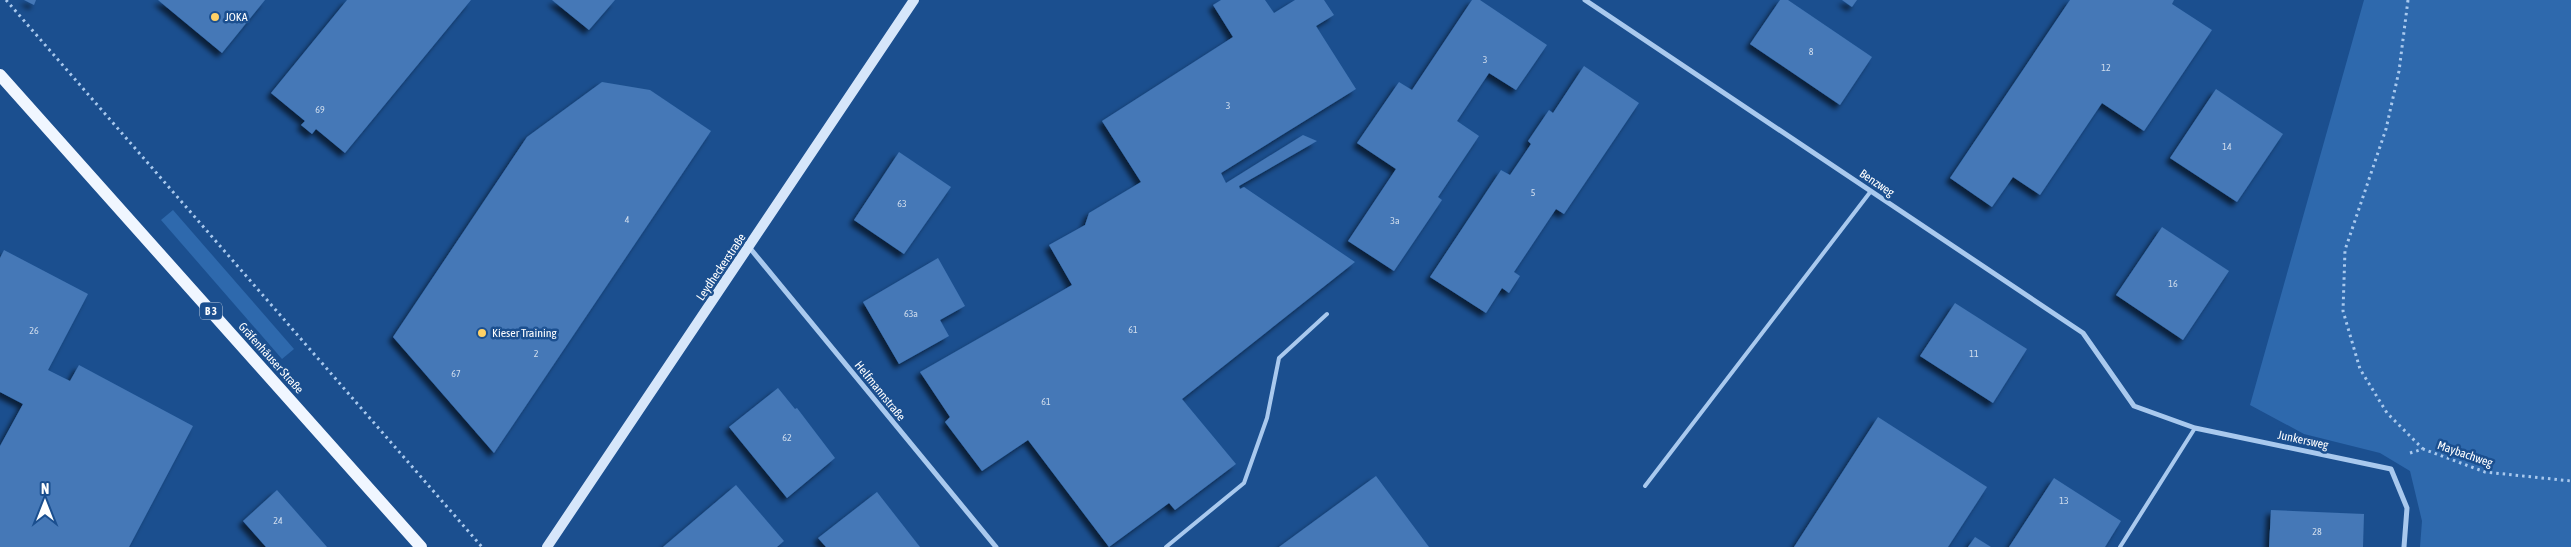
<svg xmlns="http://www.w3.org/2000/svg" width="2571" height="547" font-family="'Asap Condensed',sans-serif">
  <style>
    .green { fill: #2e69ad }
    .building { fill: #4478b7; filter: url(#shadow) }
    .lines { fill: none; stroke-linecap: round; stroke-linejoin: round }
    .path { stroke: #a9c9ee; stroke-width: 3; stroke-dasharray: 2.5 4; stroke-linecap: butt }
    .lane { stroke: #a9c9ee; stroke-width: 4 }
    .street { stroke: #a9c9ee; stroke-width: 5 }
    .secondary { stroke: #d6e6fa; stroke-width: 10 }
    .primary { stroke: #f0f6ff; stroke-width: 12 }
    .poi-dot { fill: #ffd166; stroke: #1b4f8f; stroke-width: 2 }
    .labels { text-anchor: middle; dominant-baseline: central; stroke-width: 5; stroke-linejoin: round; paint-order: stroke }
    .number-label { font-size: 10px; fill: #d0dded }
    .shield { fill: #1b4f8f; stroke: #bbcadd; stroke-width: 1 }
    .shield-label { font-size: 11px; font-weight: bold; fill: #fff }
    .poi-label { font-size: 12px; fill: #fff; stroke: #1b4f8f; text-anchor: start }
    .street-label { font-size: 12px; fill: #fff; stroke: #1b4f8f }
  </style>
  <defs>
    <filter id="shadow"><feDropShadow dx="-4.5" dy="4.5" stdDeviation="2.5" flood-color="#0009"/></filter>
  </defs>
  <rect width="100%" height="100%" fill="#1b4f8f"/>
  <g class="green">
    <path d="M2364,0H2571V547H2420L2422,521L2410,471L2380,453L2304,434L2250,405Z"/>
    <path d="M173,210L294,349L282,359L161,220Z"/>
  </g>
  <g class="building">
    <path d="M24,0H36L34,5Z"/>
    <path d="M158,0H265L222,53Z"/>
    <path d="M347,0H471L345,153L316,129L312,134L301,125L305,121L271,93Z"/>
    <path d="M552,0H615L589,30Z"/>
    <path d="M1221,0H1265L1274,13L1295,0H1324L1334,15L1316,26L1356,89L1221,173L1226,183L1303,135L1317,141L1239,186L1240,189L1244,187L1355,262L1182,399L1236,464L1175,510L1169,503L1109,547L1028,440L982,471L945,422L950,417L920,372L1072,285L1049,245L1085,225L1089,213L1141,182L1102,121L1233,37L1213,5Z"/>
    <path d="M1472,0H1480L1547,45L1516,90L1489,73L1457,121L1479,136L1438,197L1442,200L1394,271L1348,241L1396,169L1357,143L1399,82L1412,90Z"/>
    <path d="M1780,0H1788L1872,57L1840,105L1750,44Z"/>
    <path d="M1842,0H1857L1852,7Z"/>
    <path d="M2070,0H2174L2172,4L2212,30L2144,131L2102,103L2040,195L2013,177L1992,207L1950,178Z"/>
    <path d="M1584,66L1639,103L1564,214L1556,209L1514,272L1520,276L1509,293L1502,288L1486,313L1430,277L1501,170L1510,175L1531,144L1528,141L1549,110L1553,113Z"/>
    <path d="M602,82L650,90L711,131L494,453L393,337L527,137Z"/>
    <path d="M2216,89L2283,134L2237,202L2170,158Z"/>
    <path d="M899,152L951,187L904,254L854,220Z"/>
    <path d="M2162,227L2229,271L2183,340L2116,295Z"/>
    <path d="M4,250L88,294L48,370L70,381L79,365L193,426L129,547H0V446L23,404L0,392V258Z"/>
    <path d="M938,258L965,306L940,320L949,336L899,364L863,302Z"/>
    <path d="M1955,303L2027,349L1993,403L1920,356Z"/>
    <path d="M778,388L795,409L797,408L835,458L787,498L729,427Z"/>
    <path d="M1878,417L1987,487L1948,547H1794Z"/>
    <path d="M1376,476L1429,547H1279Z"/>
    <path d="M2054,478L2121,521L2105,547H2009Z"/>
    <path d="M736,485L784,541L777,547H663Z"/>
    <path d="M277,490L327,547H266L243,521Z"/>
    <path d="M877,492L920,547H826L818,538Z"/>
    <path d="M2271,510L2364,514L2363,547H2269Z"/>
    <path d="M1975,537L1991,547H1968Z"/>
  </g>
  <g class="lines">
    <g class="path">
      <path d="M6,0L482,547"/>
      <path d="M2408,0L2399,71L2386,129L2345,250L2343,311L2360,369L2387,413L2423,449"/>
      <path d="M2410,453L2423,449L2485,472L2571,481"/>
    </g>
    <g class="lane">
      <path d="M1645,486L1871,191"/>
      <path d="M1166,547L1244,483L1267,418L1279,358L1327,314"/>
      <path d="M2120,547L2195,428"/>
    </g>
    <g class="street">
      <path d="M1585,0L2083,333L2134,406L2195,428L2391,469L2407,508L2404,547"/>
      <path d="M749,247L996,547"/>
    </g>
    <path class="secondary" d="M547,547L914,0"/>
    <path class="primary" d="M0,75L421,547"/>
  </g>
  <g class="poi-dot">
    <circle cx="215" cy="17" r="5"/>
    <circle cx="482" cy="333" r="5"/>
  </g>
  <g class="labels">
    <g class="number-label">
      <text x="1811" y="51">8</text>
      <text x="1485" y="59">3</text>
      <text x="2106" y="67">12</text>
      <text x="1228" y="105">3</text>
      <text x="320" y="109">69</text>
      <text x="2227" y="146">14</text>
      <text x="1533" y="192">5</text>
      <text x="902" y="203">63</text>
      <text x="627" y="219">4</text>
      <text x="1395" y="220">3a</text>
      <text x="2173" y="283">16</text>
      <text x="911" y="313">63a</text>
      <text x="1133" y="329">61</text>
      <text x="34" y="330">26</text>
      <text x="536" y="353">2</text>
      <text x="1974" y="353">11</text>
      <text x="456" y="373">67</text>
      <text x="1046" y="401">61</text>
      <text x="787" y="437">62</text>
      <text x="2064" y="500">13</text>
      <text x="278" y="520">24</text>
      <text x="2317" y="531">28</text>
    </g>
    <rect class="shield" x="200" y="302.5" width="22" height="17" rx="4"/>
    <g class="shield-label">
      <text x="211" y="311">B 3</text>
    </g>
    <g class="poi-label">
      <text x="225" y="17">JOKA</text>
      <text x="492" y="333">Kieser Training</text>
    </g>
    <g class="street-label">
      <text transform="translate(1877 183) rotate(34)">Benzweg</text>
      <text transform="translate(721 267) rotate(-56)">Leydheckerstraße</text>
      <text transform="translate(271 358) rotate(48)">Gräfenhäuser Straße</text>
      <text transform="translate(880 391) rotate(51)">Helfmannstraße</text>
      <text transform="translate(2303 440) rotate(12)">Junkersweg</text>
      <text transform="translate(2465 454) rotate(19)">Maybachweg</text>
    </g>
  </g>
  <g transform="translate(45 502)" stroke="#1b4f8f" stroke-width="4" paint-order="stroke">
  <path d="M0-4L9 19L0 12L-9 19Z" fill="#ffffff"/>
  <text y="-8" font-size="14" font-weight="bold" text-anchor="middle" fill="#ffffff">N</text>
  </g>
</svg>
